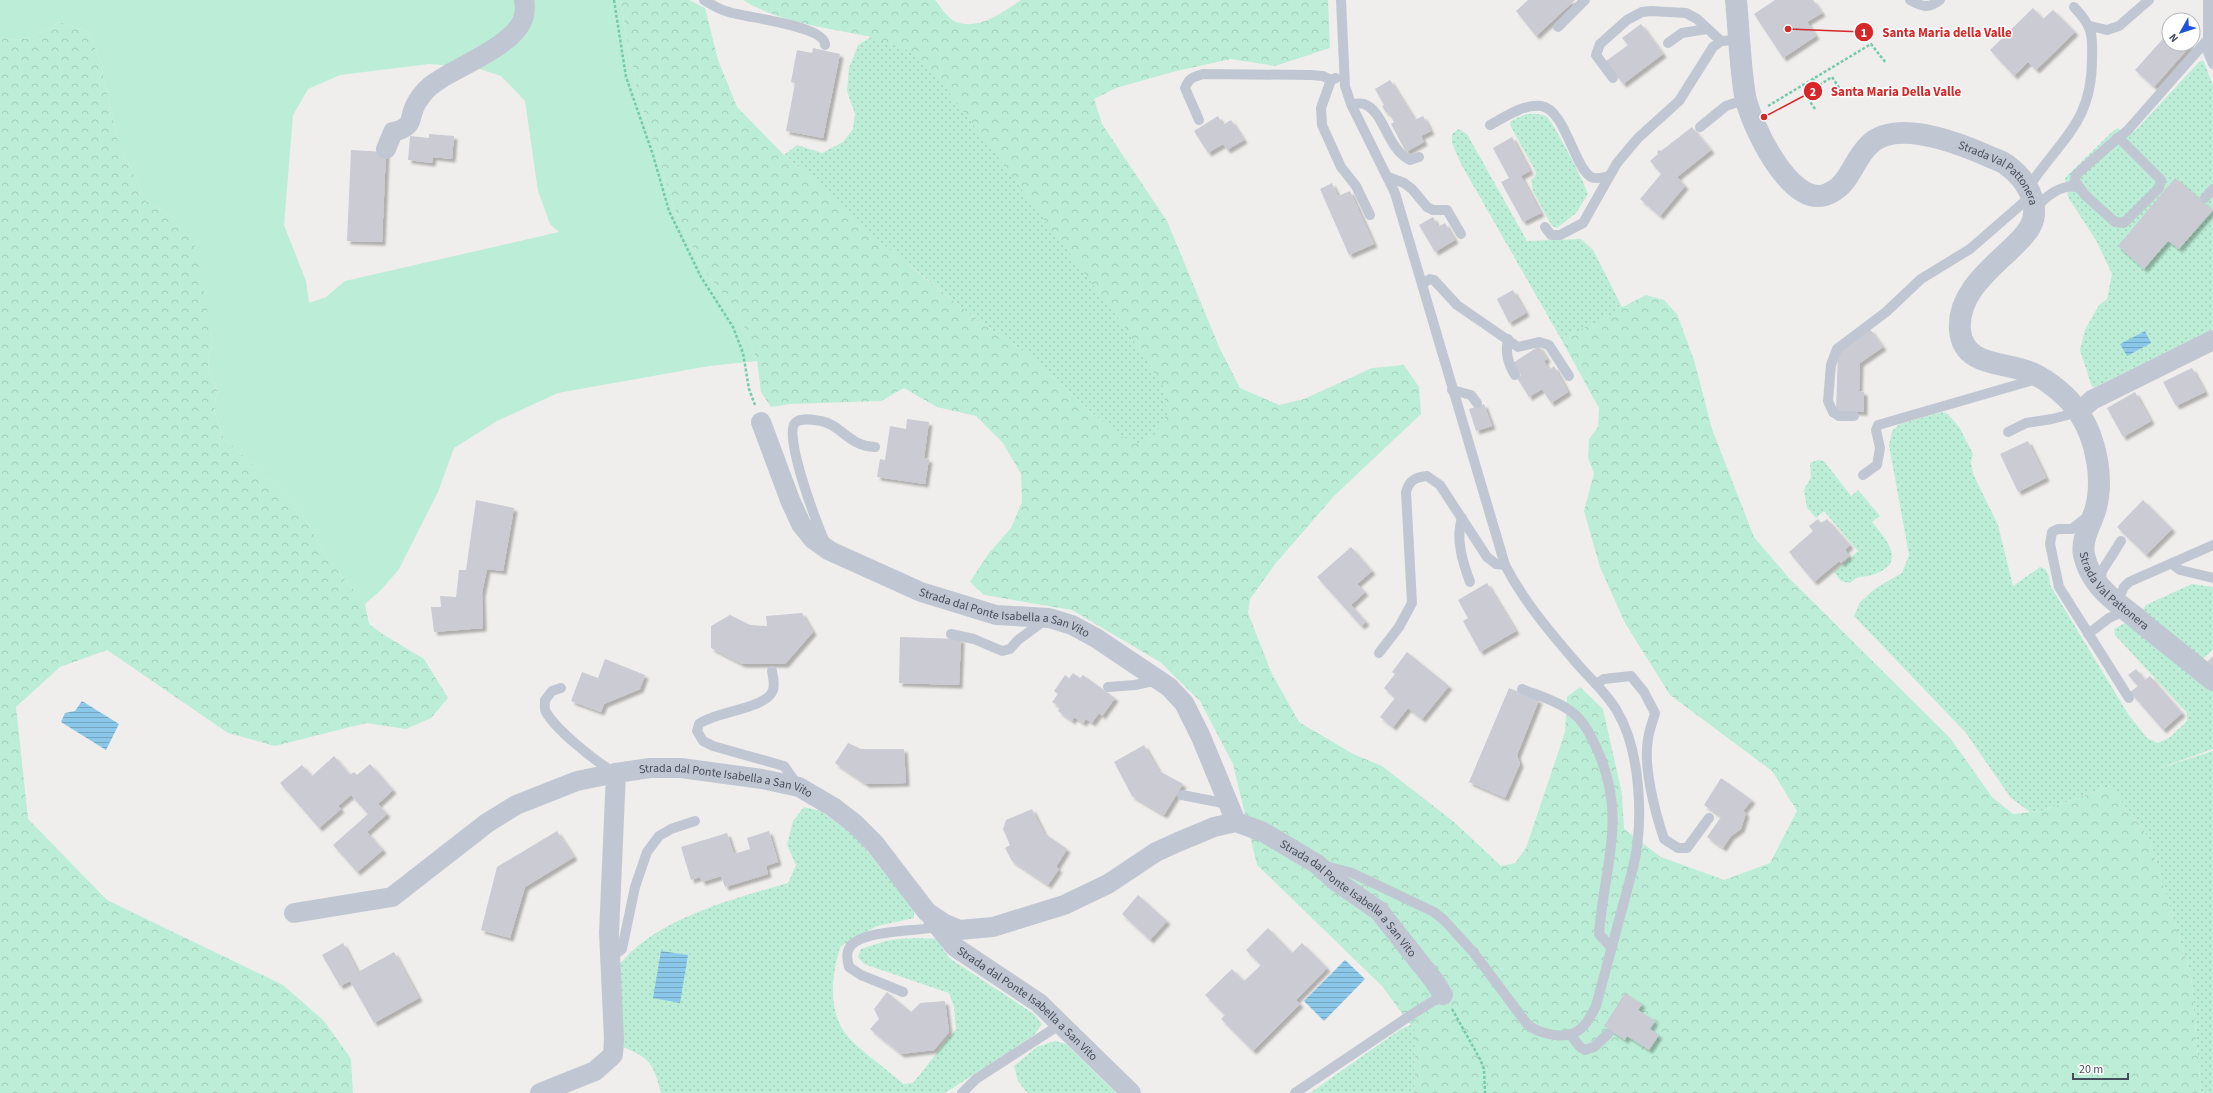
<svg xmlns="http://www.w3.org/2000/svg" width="2213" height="1093" font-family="'Source Sans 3',sans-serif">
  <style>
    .grass { fill: #bcedd6; fill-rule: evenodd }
    .forest { fill: url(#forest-crowns) }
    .park { fill: url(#park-dots) }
    .water { fill: url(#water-rules) }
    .building { fill: #cacbd3; filter: url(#shadow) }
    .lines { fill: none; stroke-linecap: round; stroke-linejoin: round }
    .path { stroke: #75caad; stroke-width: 2.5; stroke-dasharray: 3 2; stroke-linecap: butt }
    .service { stroke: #c1c7d2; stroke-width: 10 }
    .minor { stroke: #c1c7d2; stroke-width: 20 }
    .tertiary { stroke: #c1c7d2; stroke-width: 22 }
    .labels { text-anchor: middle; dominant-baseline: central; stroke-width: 3; stroke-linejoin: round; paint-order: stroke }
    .street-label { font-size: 12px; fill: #464d5a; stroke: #fff }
    .leader { fill: none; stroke: #d62828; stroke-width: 1.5 }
    .callout-dot { fill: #d62828; stroke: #fff; stroke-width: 1.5 }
    .mark-label { font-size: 12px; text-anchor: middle; font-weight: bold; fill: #fff }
    .callout-label { font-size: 13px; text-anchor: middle; font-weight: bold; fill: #d62828; stroke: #fff; stroke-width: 3; stroke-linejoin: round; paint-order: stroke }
  </style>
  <defs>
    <pattern id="forest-crowns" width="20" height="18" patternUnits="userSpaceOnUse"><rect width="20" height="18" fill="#bcedd6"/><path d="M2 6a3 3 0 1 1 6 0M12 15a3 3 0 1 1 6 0" fill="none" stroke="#a3cdba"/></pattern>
    <pattern id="park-dots" width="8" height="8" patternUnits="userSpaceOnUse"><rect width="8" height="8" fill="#bcedd6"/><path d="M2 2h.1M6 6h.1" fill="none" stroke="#a3cdba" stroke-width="1.8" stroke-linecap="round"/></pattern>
    <pattern id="water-rules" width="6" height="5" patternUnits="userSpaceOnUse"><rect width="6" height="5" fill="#8ac7e9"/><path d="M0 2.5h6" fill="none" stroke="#73a4c0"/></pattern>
    <filter id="shadow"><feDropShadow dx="3.5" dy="3.5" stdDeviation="1" flood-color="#0004"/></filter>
  </defs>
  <rect width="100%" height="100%" fill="#f0eeed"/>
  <path class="grass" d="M0,0H621L626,34L639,98L676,212L702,268L726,297L743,324L757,361L709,366L558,393L497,421L454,448L438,492L399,569L382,589L365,604L328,559L299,508L223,437L214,409L217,390L208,366L212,333L177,220L146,201L118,141L100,61L89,32L60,22C41,33 21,46 0,36ZM429,64L477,68L501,76L525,101L538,191L550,224L559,232L345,281L326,297L309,303L306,281L284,225L293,115L308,89L340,75Z"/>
  <g class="forest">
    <path d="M621,0H689L705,8L718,60L737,107L784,155L827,189L910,266L974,317L1026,353L1117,435L871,37C829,28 780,23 743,0H935C940,6 947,17 954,21C977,32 1003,12 1021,0H1328L1330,48L1275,66L1231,59L1176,71L1116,88L1094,99L1102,124L1167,221L1220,349L1240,388L1279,405L1304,399L1372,368L1404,365L1419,387L1421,414L1334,496L1276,563L1250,599L1248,613L1272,674L1299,722L1353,754L1382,766L1454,822L1501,866L1515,863L1526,848L1565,732L1567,697L1580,687L1603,709L1622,794L1624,829L1661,857L1724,880L1770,863L1797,811L1772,771L1670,695L1625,623L1600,567L1584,511L1594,473L1588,458L1589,439L1598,427L1599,408L1561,339L1646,295L1664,300L1677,314L1694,360L1712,429L1754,537L1789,578L1951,739L1992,797L2013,814L2041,811L2110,786L2149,838L2191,975L2201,1093H1414L1415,1031L1382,986L1257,865L1233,764L1200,701L1160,662L1072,610L984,595L970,582L989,553L1011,528L1022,502L1021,474L1003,443L976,416L937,407L904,388L881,401L790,404L771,407L761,392L757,361L743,324L726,297L702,268L676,212L639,98L626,34Z"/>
    <path d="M60,22L89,32L100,61L118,141L146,201L177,220L194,242L212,334L208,366L217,390L214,409L223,437L299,508L328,559L365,604L369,624L384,635L424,659L448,698L431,718L406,729L366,723L275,746L228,733L107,650L60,667L16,707L28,819L107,900L283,985L324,1021L351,1059L353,1093H0V36C21,46 41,33 60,22Z"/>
  </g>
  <g class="park">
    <path d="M871,37L909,51L926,64L942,83L1126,329L1163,387L1167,414L1154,435L1139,443L1117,435L1026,353L974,317L872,235L827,189L784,155L797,145L822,153L843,142L853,129L855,114L847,91L849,68L858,45Z"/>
    <path d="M2203,60L2213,85V329L2095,387H2092L2080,350L2085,330L2099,305L2107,299L2112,274L2097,242L2068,197L2065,178L2112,132L2118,128L2125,135L2135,131L2199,62Z"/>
    <path d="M1526,114C1533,114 1541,113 1547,117C1553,122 1586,185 1588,194L1576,213L1557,228L1552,226L1533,191L1531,180L1535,177L1536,172L1510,125L1511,121Z"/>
    <path d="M1459,129L1467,134L1527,241L1581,239L1593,250L1623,309L1561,339L1461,164L1452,143V134Z"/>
    <path d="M1942,412L1948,414L1959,427L1973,454L1971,462L1973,474L1998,525L2013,586L2040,567L2045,569L2049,576L2050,585L2128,714L2147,738L2158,743L2169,738L2187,721V713L2115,635L2114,629L2125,623L2134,628L2213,690V749L2154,770L2213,751V1093H2201L2191,975L2149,838L2110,786L2041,811L2030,812L2011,798L1966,733L1854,616L1860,602L1876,588L1902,573L1909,555L1889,445L1892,431L1900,424Z"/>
    <path d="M1818,460L1824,461L1851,496L1858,490L1880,516L1872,522C1885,538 1908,562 1875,574C1863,579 1860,573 1850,583L1841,581L1834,572L1858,551L1824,511L1816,518L1807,508L1804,490L1811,477L1810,463Z"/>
    <path d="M2192,584L2213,587V650L2200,661L2142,611L2146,605Z"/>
    <path d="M804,807L821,811L857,838L914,910V918L877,926L841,946C832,970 828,1007 843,1030C853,1047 888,1069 903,1084L913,1083L956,1029L954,1007L949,993L864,964L858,957L861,949C891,938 905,937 937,939L949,958L1034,1014L1042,1024L1033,1036L945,1093H661C654,1065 650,1057 622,1047L619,965C656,918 733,899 788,883L796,865L787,845L793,821Z"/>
    <path d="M1411,1025L1415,1031L1414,1093H1310L1401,1029Z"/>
    <path d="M1055,1041L1066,1044L1116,1093H1027L1018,1081L1014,1066L1037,1047Z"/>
  </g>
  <g class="water">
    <path d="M2145,331L2151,343L2127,356L2120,344Z"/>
    <path d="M82,701L119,724L106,750L61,722L65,713L75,711Z"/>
    <path d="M661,951L688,955L680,1003L653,998Z"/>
    <path d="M1345,960L1365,979L1324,1021L1304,1001Z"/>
  </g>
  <g class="building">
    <path d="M1528,0H1575L1536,36L1516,11Z"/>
    <path d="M1775,0H1813L1822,13L1807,22L1816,36L1783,58L1754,14Z"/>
    <path d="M2033,8L2043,19L2053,10L2075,32L2036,70L2028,62L2014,76L1990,50Z"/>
    <path d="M1641,24L1663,54L1623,84L1606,61L1628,45L1622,38Z"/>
    <path d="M2169,32V44H2192L2154,87L2135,70Z"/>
    <path d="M813,48L840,54L823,138L786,131L795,83L791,82L797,50L812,53Z"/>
    <path d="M1390,80L1415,120L1423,116L1431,131L1421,136L1424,142L1406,152L1391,124L1394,122L1388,112L1386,113L1382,106L1384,105L1375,89Z"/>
    <path d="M1218,116L1223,125L1231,120L1244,140L1227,150L1223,144L1208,153L1194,131Z"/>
    <path d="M1692,127L1711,150L1677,177L1685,186L1660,216L1640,199L1661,174L1650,161L1658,154L1657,152L1659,150L1661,151Z"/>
    <path d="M429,134L454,136L452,159L433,157L432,163L408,160L410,136L429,138Z"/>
    <path d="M1512,137L1530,171L1521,176L1541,213L1523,222L1501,182L1509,178L1493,148Z"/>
    <path d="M351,150L386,152L382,242L347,241Z"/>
    <path d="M2175,178L2213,210L2179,249L2168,241L2144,269L2118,246Z"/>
    <path d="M1332,183L1338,196L1350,191L1374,244L1349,255L1320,189Z"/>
    <path d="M1433,217L1438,227L1445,223L1455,240L1435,252L1419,225Z"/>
    <path d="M1513,290L1526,313L1509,323L1497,299Z"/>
    <path d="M1870,329L1883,347L1860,363L1859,391L1864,392V412L1836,411L1838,351Z"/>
    <path d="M1539,346L1547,359L1544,361L1549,370L1554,366L1568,392L1551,403L1542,389L1529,397L1517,378L1521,375L1513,363Z"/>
    <path d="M2192,368L2205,392L2176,406L2163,382Z"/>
    <path d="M2135,392L2151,421L2123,437L2107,408Z"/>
    <path d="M1484,404L1492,426L1476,431L1469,409Z"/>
    <path d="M907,419L929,422L924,458L929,459L925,484L877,477L880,459L885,460L890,426L906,429Z"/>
    <path d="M2028,441L2046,478L2018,492L2000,454Z"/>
    <path d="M476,500L514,508L503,571L487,569L482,593L483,628L434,632L431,607H441L440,596L456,597L459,570H466Z"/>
    <path d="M2143,500L2172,529L2146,555L2117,527Z"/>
    <path d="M1818,519L1821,523L1827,519L1850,545L1845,550L1849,556L1841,563L1839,561L1814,582L1789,552L1813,531L1809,526Z"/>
    <path d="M1351,547L1372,571L1357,584L1365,592L1351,605L1366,622L1361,626L1317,577Z"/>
    <path d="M1487,583L1516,631L1480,652L1463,621L1468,618L1458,600Z"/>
    <path d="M802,613L813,632L785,664H742L711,648V626L730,615L750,625L767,626L766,616Z"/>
    <path d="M900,637L961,639L959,685L899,683Z"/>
    <path d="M1407,652L1449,686L1422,719L1408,708L1393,727L1380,717L1395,698L1384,688L1395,674L1392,672Z"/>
    <path d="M2213,656V672L2205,664Z"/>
    <path d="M605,659L645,675L640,689L604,704L601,712L571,701L582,672L598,678Z"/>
    <path d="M2136,669L2145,680L2150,676L2182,713L2163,730L2130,692L2138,686L2128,675Z"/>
    <path d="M1073,673L1080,678L1083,675L1115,698L1102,716L1099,713L1092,723L1086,719L1083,723L1074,717L1072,721L1058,711L1060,707L1052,702L1058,694L1054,691L1065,675L1069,678Z"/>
    <path d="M1509,688L1539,700L1517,755L1520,764L1505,798L1469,782Z"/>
    <path d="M848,743L861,749H904L906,783L866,784L835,763Z"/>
    <path d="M1144,745L1159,771L1183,784L1164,815L1132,796L1114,762Z"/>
    <path d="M334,756L350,775L354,772L357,775L370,764L393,790L378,804L387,814L367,832L383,850L357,872L333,845L368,814L351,795L338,806L341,809L319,828L280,783L302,765L312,776Z"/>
    <path d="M1721,778L1752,800L1743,811L1746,813L1741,829L1731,836L1723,848L1707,837L1721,817L1704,805Z"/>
    <path d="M1032,809L1044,833L1067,849L1056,867L1059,869L1048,885L1012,861L1005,848L1010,845L1003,829L1006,820Z"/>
    <path d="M557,831L574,857L525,887L510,938L481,930L497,867Z"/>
    <path d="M769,831L778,862L766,866L768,874L725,887L721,876L702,882L700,877L691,880L681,847L727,833L734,854L750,849L747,838Z"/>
    <path d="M1138,895L1167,921L1150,940L1122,914Z"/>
    <path d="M1268,928L1292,953L1302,943L1327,968L1296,1000L1300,1004L1253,1051L1221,1019L1225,1015L1205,995L1232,969L1244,981L1261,965L1246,950Z"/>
    <path d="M343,943L358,972L394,952L419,998L374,1023L350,981L340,986L322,955Z"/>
    <path d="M887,992L911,1012L920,1003L945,1001L949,1032L934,1050L901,1054L870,1029L879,1019L874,1009Z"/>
    <path d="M1625,993L1642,1004L1638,1010L1655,1021L1650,1029L1659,1035L1649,1050L1627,1036L1625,1040L1604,1026Z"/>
  </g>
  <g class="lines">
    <g class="path">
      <path d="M614,0L626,77L653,155L669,211L701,277L733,327L743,353L749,389L755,405"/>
      <path d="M1813,79L1817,86"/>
      <path d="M1768,106L1871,44L1886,63"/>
      <path d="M1815,109L1805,94L1832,77L1842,92"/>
      <path d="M1452,1009L1480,1059L1484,1069L1485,1093"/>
    </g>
    <g class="service">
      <path d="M704,0C712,5 720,10 729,12C746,18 825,25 825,45"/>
      <path d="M1910,0C1922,7 1929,9 1940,0"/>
      <path d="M2208,0V52L2213,64"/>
      <path d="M2090,26L2107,30L2119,26L2149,0"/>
      <path d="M1558,27L1585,0"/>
      <path d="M1668,43L1682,33L1707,29"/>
      <path d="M1336,78L1331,80L1321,108L1322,125L1341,167L1356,186L1370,215"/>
      <path d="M1613,78L1596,55L1600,44L1627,20L1642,12L1651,11L1686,13L1697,19L1721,41"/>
      <path d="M1351,104C1355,104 1360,103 1364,104C1385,112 1386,148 1410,160L1419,157"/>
      <path d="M1199,120L1185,88C1189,78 1193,77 1203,74L1311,75L1323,76L1331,80"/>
      <path d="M1490,125C1505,117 1523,104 1541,106C1565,109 1574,167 1591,177C1597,180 1603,177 1609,176"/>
      <path d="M1700,127L1726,106L1746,99"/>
      <path d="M2117,138L2122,141L2161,180L2159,188L2124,223L2115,222L2085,195L2075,181L2076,175C2093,160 2109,145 2127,131L2209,38"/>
      <path d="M1388,177L1404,183L1412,189L1427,207L1433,210H1447L1461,234"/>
      <path d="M2028,188C2060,139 2092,124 2092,59C2093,33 2092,26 2074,7"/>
      <path d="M2205,198L2213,189"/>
      <path d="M2036,210C2043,197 2064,182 2079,188"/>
      <path d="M1545,227L1551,235H1560L1583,223L1617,163L1638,138L1679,101L1713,47L1721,41L1740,40"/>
      <path d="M1422,284L1430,279L1434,280L1457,305L1518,347L1539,342L1549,345L1569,376"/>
      <path d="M1508,339C1505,352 1508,364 1515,375"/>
      <path d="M1452,390L1471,395L1477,403"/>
      <path d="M1854,416H1839L1833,412L1828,401L1831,365L1837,349L1886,312L1921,279L1970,249L2031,196"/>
      <path d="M2008,432L2026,423L2052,419L2079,412"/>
      <path d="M1863,475L1877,465L1880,448L1876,430L1878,425L2037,379"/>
      <path d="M2087,517L2072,529H2058L2052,532L2050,544L2059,587L2129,698"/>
      <path d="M1462,518C1455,539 1463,563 1470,582"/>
      <path d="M826,544C818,528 783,435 795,423C801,417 814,420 821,421C842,425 848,446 875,447"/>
      <path d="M2172,564L2180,570L2213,578"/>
      <path d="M2100,583L2102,571L2121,541"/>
      <path d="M2117,602L2124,587L2129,582L2213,545"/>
      <path d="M951,634L974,639L1002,651L1010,649L1018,640L1045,620"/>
      <path d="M2088,634L2109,618L2127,610"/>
      <path d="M1379,653L1399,627L1412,603L1406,492C1409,481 1415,477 1427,476L1440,485L1487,557L1496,564L1505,565"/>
      <path d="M772,671C773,677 775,684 773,690C767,709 716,711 699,724L697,731L703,741L713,746L784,766L799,787"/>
      <path d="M1596,684L1604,679L1631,676L1644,692L1655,713C1653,721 1649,730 1648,739C1643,767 1655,812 1664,839L1678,848H1687L1709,818"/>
      <path d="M1108,687L1135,685L1158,680"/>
      <path d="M561,688L552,691L545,700C545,703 544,709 546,712C556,730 596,762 614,772"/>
      <path d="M1522,689C1537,695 1555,700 1569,710C1583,719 1590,734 1597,749C1628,818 1604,866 1599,934L1611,947"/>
      <path d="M1182,795L1228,804"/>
      <path d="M1326,866L1352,873L1434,912L1444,920L1474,953L1527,1024C1537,1033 1561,1039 1574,1033C1585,1028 1591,1016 1596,1006L1633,868C1644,823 1641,751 1617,711C1606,692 1588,677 1574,660C1549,631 1523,600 1505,565L1395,193L1351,104L1345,86L1341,0"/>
      <path d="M610,959L622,949L635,887L647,852L659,836L671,829L695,821"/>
      <path d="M903,992L861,975L849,967C848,962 846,956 848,951C854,929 917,932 937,927"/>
      <path d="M1570,1034L1580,1047L1585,1050L1594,1047L1608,1034"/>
      <path d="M962,1093L976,1079L1061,1024"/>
      <path d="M1295,1093L1411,1015L1443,995"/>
    </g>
    <g class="minor">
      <path d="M386,149L393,132C417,126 407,118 417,102C421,95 429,86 436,82C458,66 519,44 524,15C525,11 525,5 524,0"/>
      <path d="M2079,412L2092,400L2213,340"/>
      <path id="s1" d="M761,422L790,500L801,524L813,539L830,551L921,592L996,615L1049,618L1072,625L1096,638L1169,687L1184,703L1201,737L1236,822"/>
      <path d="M294,913L392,897L487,823L516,805L577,781L616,773"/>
      <path id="s2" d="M933,920L955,947L1039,1003L1131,1093"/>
      <path id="s3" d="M540,1093L595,1071L613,1055L614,1039L609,933L616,773L650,768H681L762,779L799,787L833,807L855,824L875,844L927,912L945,924L959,930L993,927L1064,905L1108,884L1156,852L1178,842L1214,827L1236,822L1263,832L1317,864L1336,881L1379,911L1435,982L1443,995"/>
    </g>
    <path class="tertiary" id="s4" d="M1736,0C1739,32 1740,65 1745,96C1751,124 1789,206 1825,195C1850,187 1852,161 1869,145C1896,118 1958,143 1988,156C1994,159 2003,161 2008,166C2025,178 2041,204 2031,225C2027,234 2019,241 2013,247C1990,269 1957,294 1960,330C1963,368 2006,361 2032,373C2049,381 2069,397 2079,413C2097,440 2104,481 2095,511C2090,526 2081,540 2084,555C2087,569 2096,584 2107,594C2117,604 2131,613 2142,623C2166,642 2189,661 2213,680"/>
  </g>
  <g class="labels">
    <g class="street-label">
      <text stroke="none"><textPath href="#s4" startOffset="446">Strada Val Pattonera</textPath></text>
      <text stroke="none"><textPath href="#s4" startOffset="997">Strada Val Pattonera</textPath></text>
      <text stroke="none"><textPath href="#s1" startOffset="336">Strada dal Ponte Isabella a San Vito</textPath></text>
      <text stroke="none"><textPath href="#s3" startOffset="477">Strada dal Ponte Isabella a San Vito</textPath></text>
      <text stroke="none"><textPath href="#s3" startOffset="1207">Strada dal Ponte Isabella a San Vito</textPath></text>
      <text stroke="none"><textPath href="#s2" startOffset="127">Strada dal Ponte Isabella a San Vito</textPath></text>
    </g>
  </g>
  <path class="leader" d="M1788 29L1864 32M1764 117L1813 91"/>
  <g class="callout-dot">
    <circle cx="1788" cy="29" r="4"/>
    <circle cx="1764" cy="117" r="4"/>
    <circle cx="1864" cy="32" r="10"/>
    <circle cx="1813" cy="91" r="10"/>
  </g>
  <g class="mark-label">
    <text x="1864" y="37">1</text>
    <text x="1813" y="96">2</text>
  </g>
  <g class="callout-label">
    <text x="1947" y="37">Santa Maria della Valle</text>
    <text x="1896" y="96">Santa Maria Della Valle</text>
  </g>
  <g transform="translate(2181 32) rotate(231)"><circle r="19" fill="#ffffff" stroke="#b5b8bd"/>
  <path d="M0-3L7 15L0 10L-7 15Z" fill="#1d53da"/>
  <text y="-6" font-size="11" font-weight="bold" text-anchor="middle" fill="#464d5a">N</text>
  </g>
  <path d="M2073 1073v6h55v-6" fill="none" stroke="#464d5a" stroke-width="2"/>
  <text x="2079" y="1073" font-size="12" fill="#464d5a" stroke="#ffffff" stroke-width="3" paint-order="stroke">20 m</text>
</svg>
